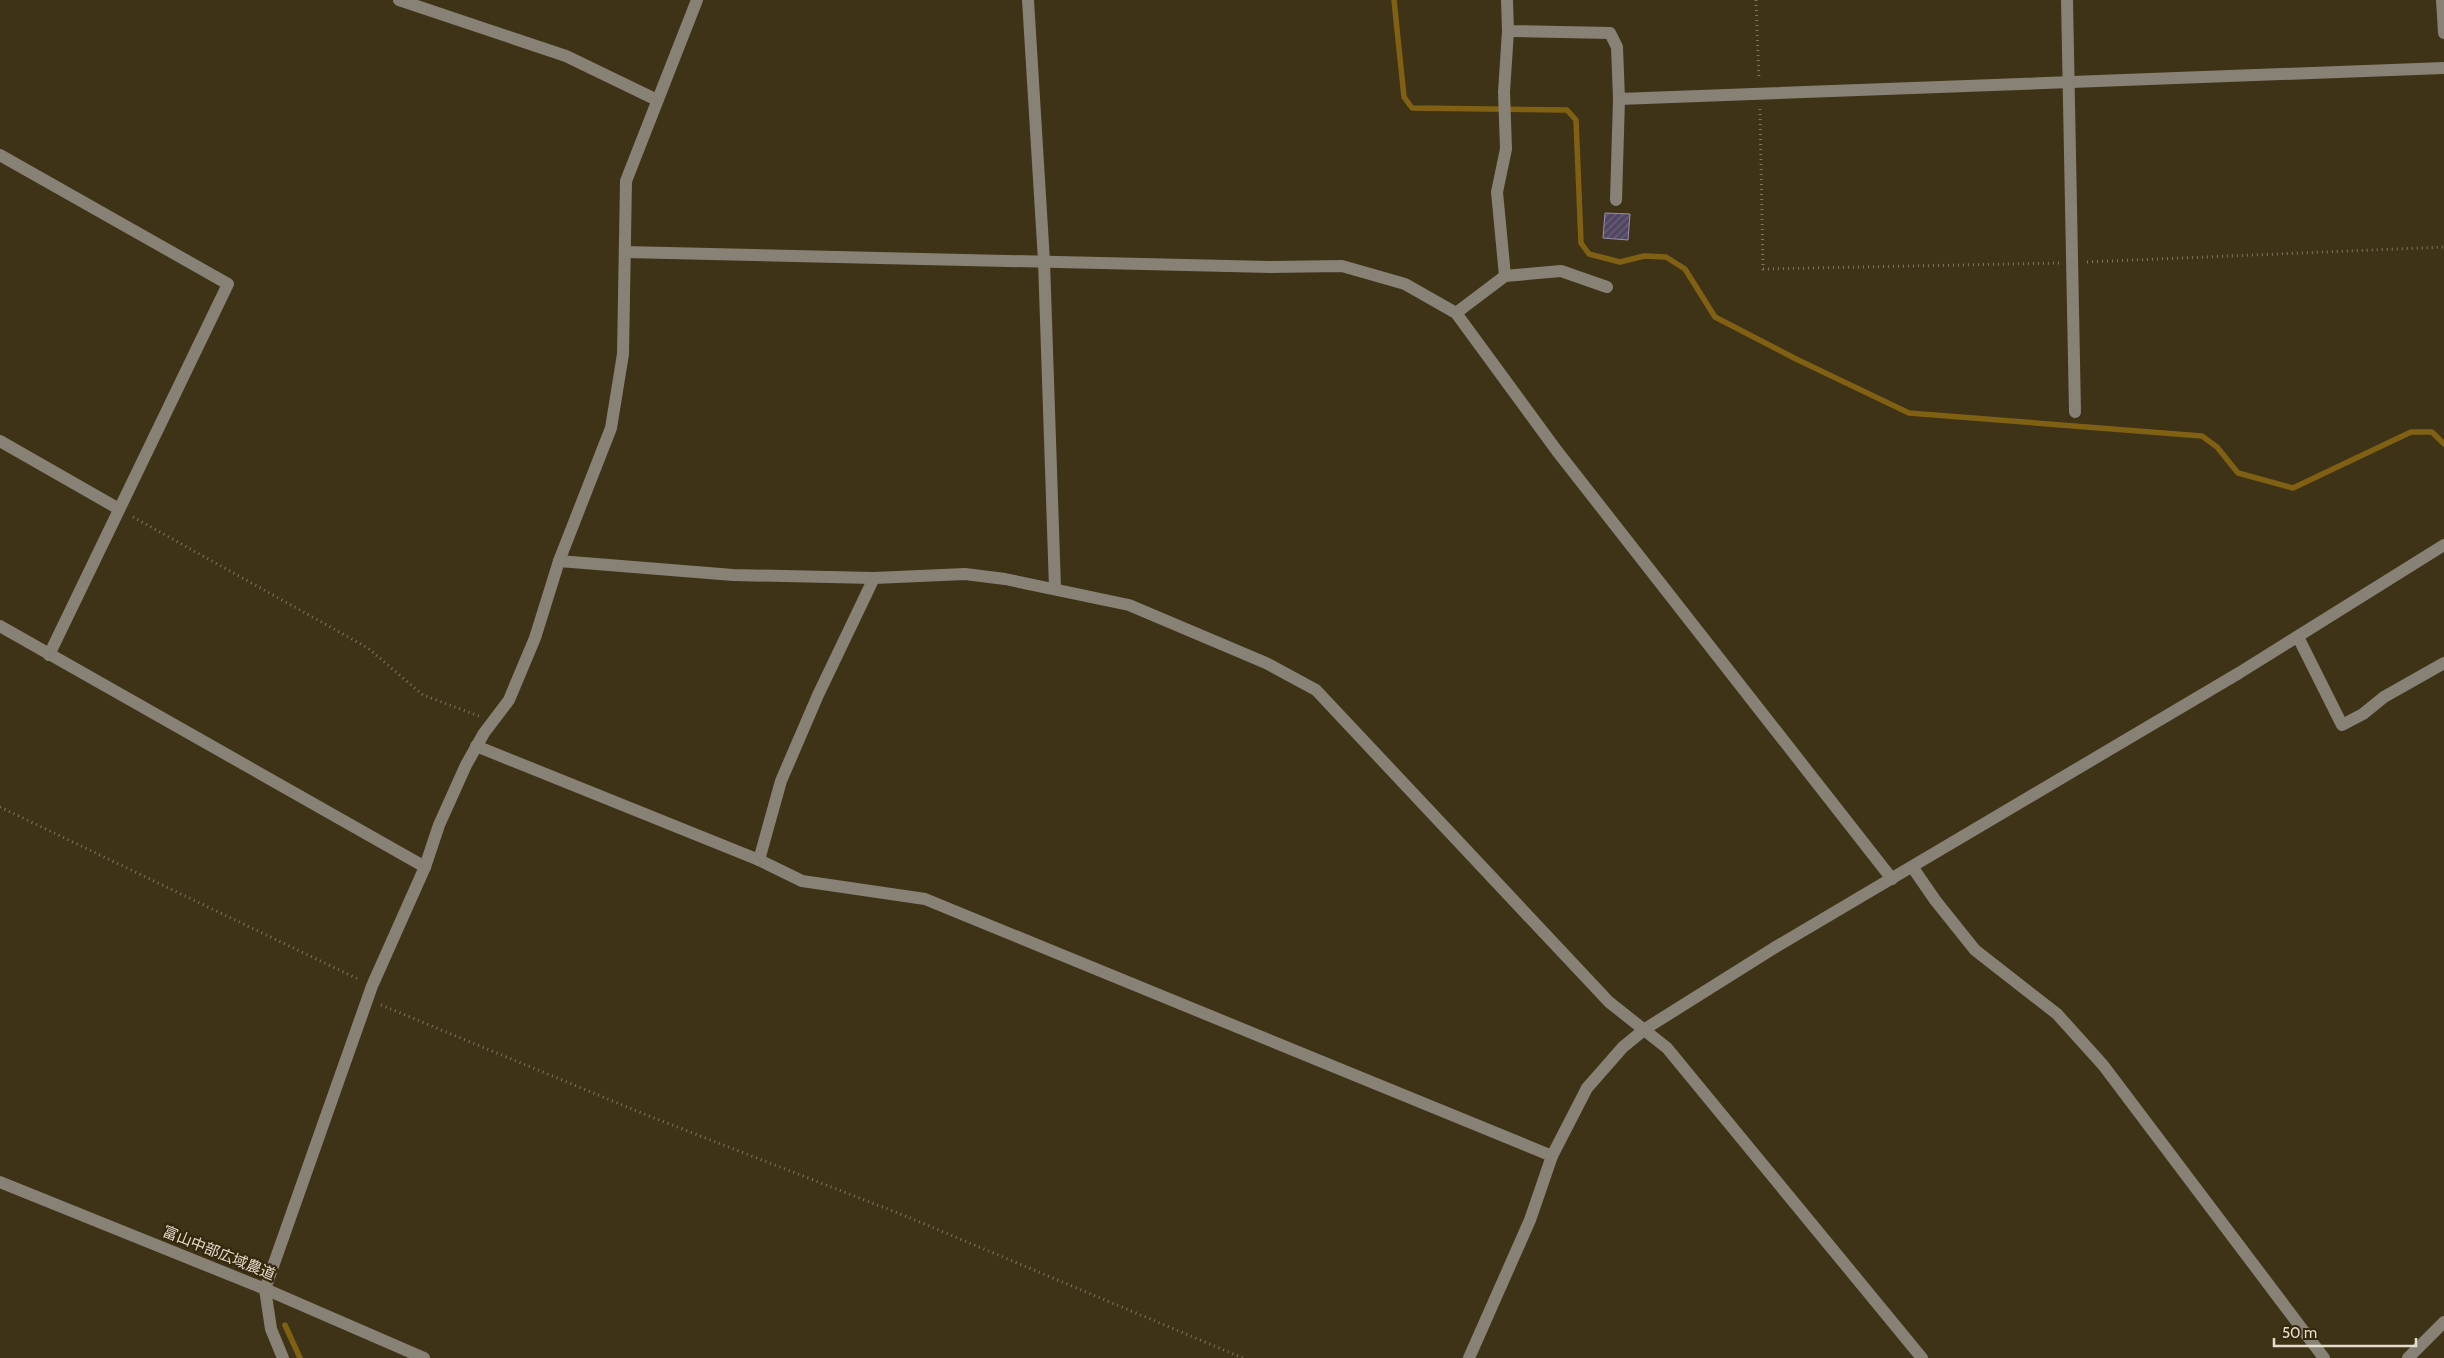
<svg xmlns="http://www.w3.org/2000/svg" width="2444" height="1358" font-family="Cabin,'Noto Sans JP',sans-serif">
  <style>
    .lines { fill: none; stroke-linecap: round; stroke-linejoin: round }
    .stream { stroke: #806012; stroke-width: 5.5 }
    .building { fill: url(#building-hatch); stroke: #9a8eab }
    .path { stroke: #80765f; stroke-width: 3; stroke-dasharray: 1 4; stroke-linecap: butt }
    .minor { stroke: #888175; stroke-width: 12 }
    .labels { text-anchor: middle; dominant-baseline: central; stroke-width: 4.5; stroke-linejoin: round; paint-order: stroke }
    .street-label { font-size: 15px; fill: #e5ddce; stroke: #34280d }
  </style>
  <defs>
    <pattern id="building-hatch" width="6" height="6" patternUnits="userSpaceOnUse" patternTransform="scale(1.25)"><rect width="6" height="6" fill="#524762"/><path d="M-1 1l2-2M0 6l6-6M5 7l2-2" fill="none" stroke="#6b6177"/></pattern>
  </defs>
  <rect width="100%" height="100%" fill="#3e3217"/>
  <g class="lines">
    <g class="stream">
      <path d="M1394,0L1404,97L1412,108L1567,110L1576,120L1581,243L1589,254L1620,262L1644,256L1666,257L1685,269L1715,317L1796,359L1909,413L2202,436L2217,447L2238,473L2293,488L2411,432H2432L2444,444"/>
      <path d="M285,1325L300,1358"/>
    </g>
  </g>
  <path class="building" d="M1605,213L1630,214L1628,240L1603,238Z"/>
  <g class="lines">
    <g class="path">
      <path d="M1756,0L1759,80"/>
      <path d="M1760,109L1763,269L2059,263"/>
      <path d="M2087,262L2444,247"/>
      <path d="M133,517L368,648L423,695L479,716"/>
      <path d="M0,807L360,980"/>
      <path d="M381,1005L644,1114L903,1215L1243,1358"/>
    </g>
    <g class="minor">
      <path d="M399,0L566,56L657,100"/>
      <path d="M1028,0L1044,261L1055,588"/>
      <path d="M1507,0L1508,31L1610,33L1617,47L1619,99L2444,68"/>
      <path d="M2067,0L2075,412"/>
      <path d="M2442,0L2444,33"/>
      <path d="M0,155L228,284L49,655"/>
      <path d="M1616,200L1619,99"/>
      <path d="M625,252L1270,267L1342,266L1405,284L1456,313L1557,451L1892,879"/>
      <path d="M1505,276L1497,192L1506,149L1504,92L1508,31"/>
      <path d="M1456,313L1505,276L1561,271L1607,287"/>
      <path d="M0,441L119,509"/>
      <path d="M559,561L733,575L874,578L965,574L1005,579L1129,605L1266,663L1316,690L1609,1002L1667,1048L1922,1358"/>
      <path d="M874,578L818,695L781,781L759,860L802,881L925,899L1552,1156"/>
      <path d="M0,626L425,867"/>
      <path d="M2298,637L2342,725L2363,714L2384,697L2444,663"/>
      <path d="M476,746L759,860"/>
      <path d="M1913,868L1935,900L1975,950L2057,1014L2103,1065L2324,1358"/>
      <path d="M0,1182L265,1289L424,1358"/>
      <path d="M283,1358L271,1329L265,1289L372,986L425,867L439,825L466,765L484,733L509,700L535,638L559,561L611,428L623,354L626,181L697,0"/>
      <path d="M1469,1358L1530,1220L1552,1156L1587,1088L1623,1047L1645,1029L1774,948L2239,673L2444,545"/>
      <path d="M2408,1358L2444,1322"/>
    </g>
  </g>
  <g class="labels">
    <g class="street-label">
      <text transform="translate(219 1253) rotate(22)">富山中部広域農道</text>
    </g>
  </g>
  <path d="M2274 1338v8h142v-8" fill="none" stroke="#e5ddce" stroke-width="2.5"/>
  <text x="2282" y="1338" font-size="15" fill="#e5ddce" stroke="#34280d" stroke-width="4" paint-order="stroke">50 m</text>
</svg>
